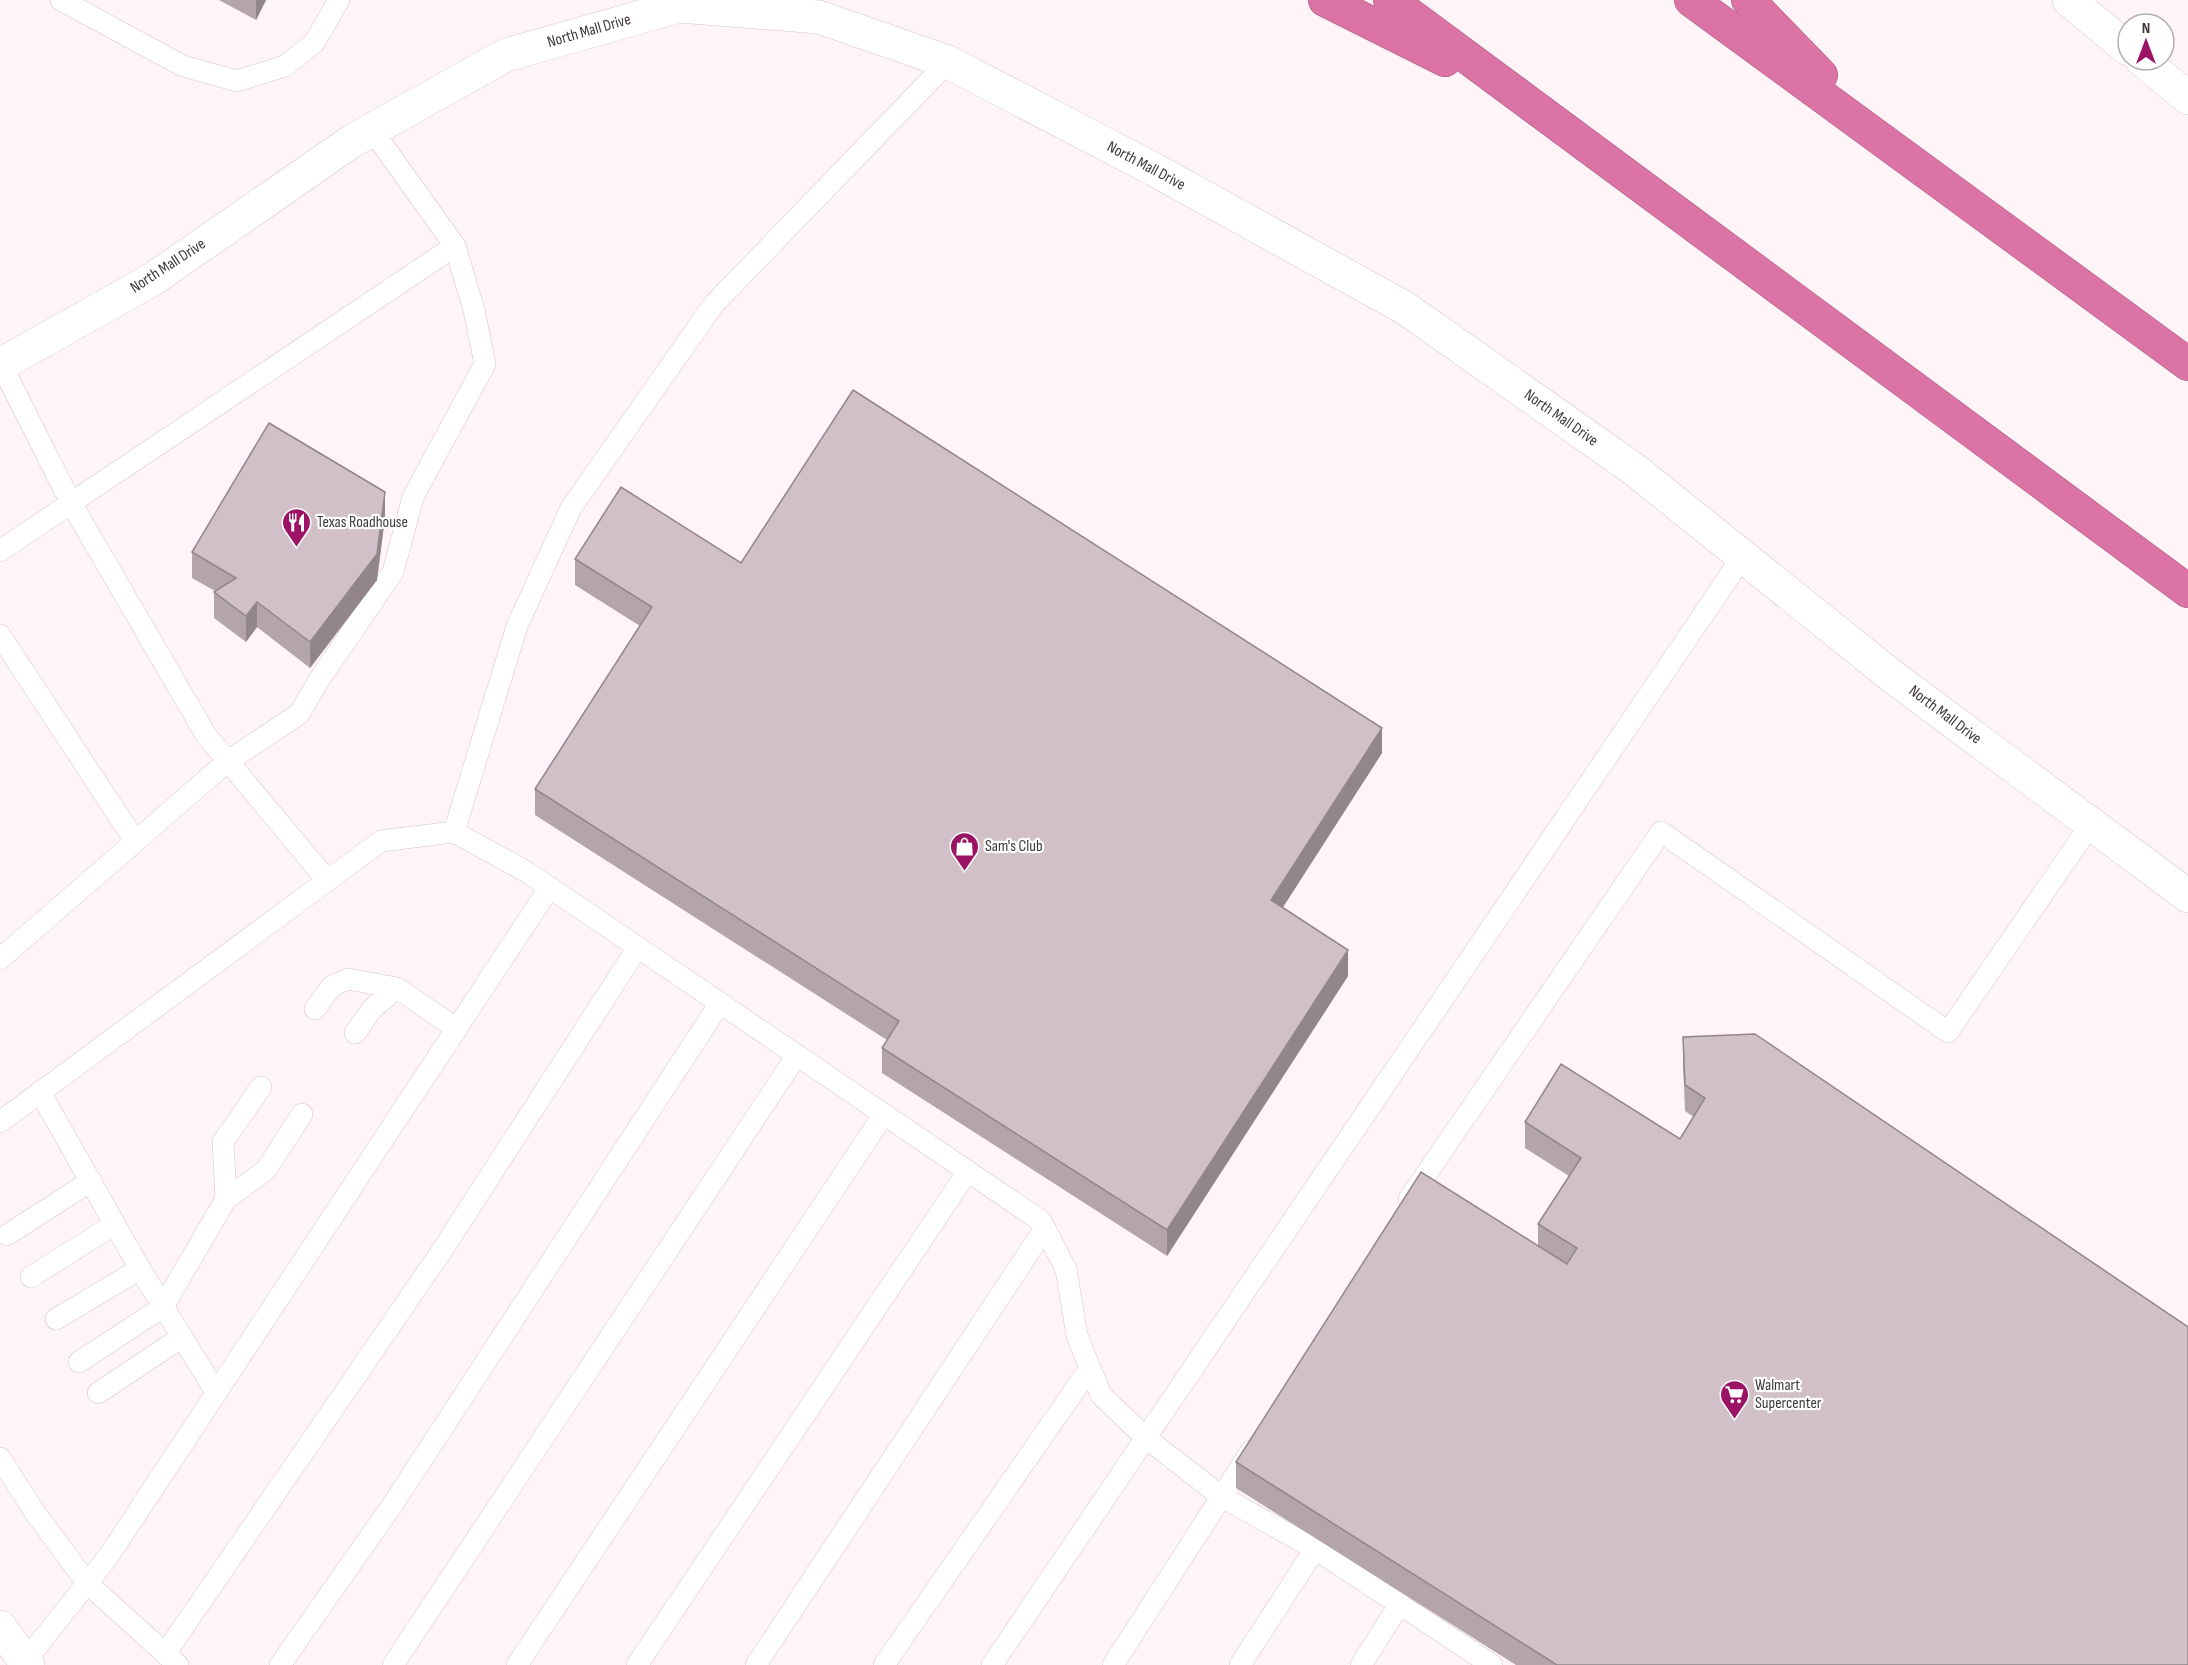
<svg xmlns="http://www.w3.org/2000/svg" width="2188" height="1665" font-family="'Sofia Sans Condensed',sans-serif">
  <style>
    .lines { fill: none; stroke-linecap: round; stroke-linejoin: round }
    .service-casing { stroke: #d6c5cc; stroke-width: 22 }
    .minor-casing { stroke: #d6c5cc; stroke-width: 34 }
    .tertiary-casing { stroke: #d6c5cc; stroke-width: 34 }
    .motorway-casing { stroke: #a45e80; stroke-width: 34 }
    .service { stroke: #fff; stroke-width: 21 }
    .minor { stroke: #fff; stroke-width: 33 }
    .tertiary { stroke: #fff; stroke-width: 33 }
    .motorway { stroke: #db73a5; stroke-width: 33 }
    .wall { fill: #b4a5ab }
    .shaded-wall { fill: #92868b }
    .building { fill: #d1c0c7; stroke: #92868b; stroke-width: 1.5 }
    .labels { text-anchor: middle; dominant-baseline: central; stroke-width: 4.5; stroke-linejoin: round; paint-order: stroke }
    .street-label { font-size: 16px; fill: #3f383b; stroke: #fff }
    .poi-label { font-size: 16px; fill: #3f383b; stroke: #fff; text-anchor: start }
  </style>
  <rect width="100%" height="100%" fill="#fff4f8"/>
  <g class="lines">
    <defs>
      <g id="service">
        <path d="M61,0L183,66L237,81L285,66L314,43L339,0"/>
        <path d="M0,551L71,503L1,364"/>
        <path d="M0,635L135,841"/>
        <path d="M454,832L517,626L571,508L714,304L948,62"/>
        <path d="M327,880L206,735L71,503L455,246L372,130"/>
        <path d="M0,959L228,761L299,714L319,680L393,572L413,497L485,364L474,310L455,246"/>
        <path d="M315,1009L332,986L348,979L397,988L457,1029"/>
        <path d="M355,1033L373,1008L397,988"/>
        <path d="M40,1092L140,1269L216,1392"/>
        <path d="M0,1122L381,841L454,832L527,872L1041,1221L1066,1269L1077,1336L1101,1395L1146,1438L1222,1497L1315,1549L1492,1665"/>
        <path d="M226,1199L223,1142L261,1087"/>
        <path d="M1409,1199L1661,832L1948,1032L2091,824"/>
        <path d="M7,1235L91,1181"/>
        <path d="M31,1277L115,1224"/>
        <path d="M56,1319L140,1269"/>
        <path d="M79,1362L163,1307L226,1199L266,1170L302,1114"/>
        <path d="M98,1393L182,1337"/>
        <path d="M0,1458L36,1514L87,1583L178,1665"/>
        <path d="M165,1654L441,1252L638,947"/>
        <path d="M22,1665L108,1557L550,887"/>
        <path d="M280,1665L391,1507L720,1003"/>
        <path d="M393,1665L797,1055"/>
        <path d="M517,1665L884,1114"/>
        <path d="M637,1665L968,1171"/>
        <path d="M756,1665L1045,1228"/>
        <path d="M884,1665L1090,1368"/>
        <path d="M992,1665L1743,556"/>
        <path d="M1113,1665L1251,1451"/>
        <path d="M1240,1665L1315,1549"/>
        <path d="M1361,1665L1400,1604"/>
      </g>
      <path id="minor" d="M0,1627L28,1665"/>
      <g id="tertiary">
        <path d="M2069,0L2128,49"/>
        <path d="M2142,60L2188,98"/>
        <path d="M0,365L153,279L352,141L506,55L679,6L819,17L948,62L1155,170L1405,308L1635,470L1893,677L2188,896"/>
      </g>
      <g id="motorway">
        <path d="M1325,0L1445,60"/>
        <path d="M1390,0L2188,591"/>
        <path d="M1691,0L2188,364"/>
        <path d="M1748,0L1821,75"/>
      </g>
    </defs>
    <use href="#service" class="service-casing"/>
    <use href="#minor" class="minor-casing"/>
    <use href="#tertiary" class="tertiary-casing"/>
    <use href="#motorway" class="motorway-casing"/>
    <use href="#service" class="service"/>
    <use href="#minor" class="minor"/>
    <use href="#tertiary" class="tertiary"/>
    <use href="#motorway" class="motorway"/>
  </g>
  <g class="wall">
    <path d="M219,0H266L256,20Z"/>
    <path d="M385,517L377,580L310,668L257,627L246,642L214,618V592L215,591L192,578V552Z"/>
    <path d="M575,559L741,563L1382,753L1282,908L1348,976L1167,1256L882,1073V1048L887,1040L535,815V789L640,626L575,585Z"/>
    <path d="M1683,1037L2188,1665H1516L1236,1488V1462L1538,1246V1224L1569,1176L1525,1148V1122L1680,1139L1694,1117L1685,1111L1683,1063Z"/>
  </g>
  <g class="shaded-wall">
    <path d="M256,0H266L256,20Z"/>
    <path d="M385,492V517L377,580L310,668V642Z"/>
    <path d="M257,602V627L246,642V616Z"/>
    <path d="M1382,728V753L1271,926V900Z"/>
    <path d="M1348,950V976L1167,1256V1230Z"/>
  </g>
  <g class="building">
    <path d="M853,390L1382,728L1271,900L1348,950L1167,1230L882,1048L899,1021L535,789L652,607L575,559L621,487L741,563Z"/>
    <path d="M269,423L385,492L377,554L310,642L257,602L246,616L214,592L236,578L192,552Z"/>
    <path d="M1755,1034L2188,1327V1665H1557L1236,1462L1421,1172L1567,1264L1577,1248L1538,1224L1581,1158L1525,1122L1561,1064L1680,1139L1705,1098L1685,1085L1683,1037Z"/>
  </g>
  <defs>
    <symbol id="restaurant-pin" viewBox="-11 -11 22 30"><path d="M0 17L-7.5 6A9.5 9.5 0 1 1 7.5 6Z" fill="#9b1365" stroke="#fff"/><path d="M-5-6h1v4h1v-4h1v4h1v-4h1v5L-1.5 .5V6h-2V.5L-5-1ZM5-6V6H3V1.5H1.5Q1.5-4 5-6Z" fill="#fff"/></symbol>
    <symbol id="shop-pin" viewBox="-11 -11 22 30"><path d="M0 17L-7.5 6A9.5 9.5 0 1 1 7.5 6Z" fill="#9b1365" stroke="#fff"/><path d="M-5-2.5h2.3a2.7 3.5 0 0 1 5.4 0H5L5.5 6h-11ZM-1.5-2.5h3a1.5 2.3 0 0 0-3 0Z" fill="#fff"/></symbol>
    <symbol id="supermarket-pin" viewBox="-11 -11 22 30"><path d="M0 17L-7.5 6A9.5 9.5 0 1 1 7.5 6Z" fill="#9b1365" stroke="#fff"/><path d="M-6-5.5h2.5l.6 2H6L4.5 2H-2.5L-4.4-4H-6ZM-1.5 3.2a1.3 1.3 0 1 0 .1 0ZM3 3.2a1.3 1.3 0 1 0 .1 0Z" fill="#fff"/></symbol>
  </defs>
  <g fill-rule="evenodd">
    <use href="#restaurant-pin" x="280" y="506" width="33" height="45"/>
    <use href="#shop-pin" x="948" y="830" width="33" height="45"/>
    <use href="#supermarket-pin" x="1718" y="1378" width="33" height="45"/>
  </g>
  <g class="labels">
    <g class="street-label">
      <text transform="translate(589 31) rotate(-16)">North Mall Drive</text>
      <text transform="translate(1146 166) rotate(28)">North Mall Drive</text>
      <text transform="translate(168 266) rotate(-33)">North Mall Drive</text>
      <text transform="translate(1561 418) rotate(35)">North Mall Drive</text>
      <text transform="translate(1945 715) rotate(37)">North Mall Drive</text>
    </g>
    <g class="poi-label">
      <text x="317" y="522">Texas Roadhouse</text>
      <text x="985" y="846">Sam's Club</text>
      <text x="1755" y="1385">Walmart<tspan x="1755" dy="18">Supercenter</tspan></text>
    </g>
  </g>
  <g transform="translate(2146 42)"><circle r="28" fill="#ffffff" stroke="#b2afb1" stroke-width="1.5"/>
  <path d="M0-4.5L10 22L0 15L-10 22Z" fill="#9b1365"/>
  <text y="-9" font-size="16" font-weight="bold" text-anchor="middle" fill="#3f383b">N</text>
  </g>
</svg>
